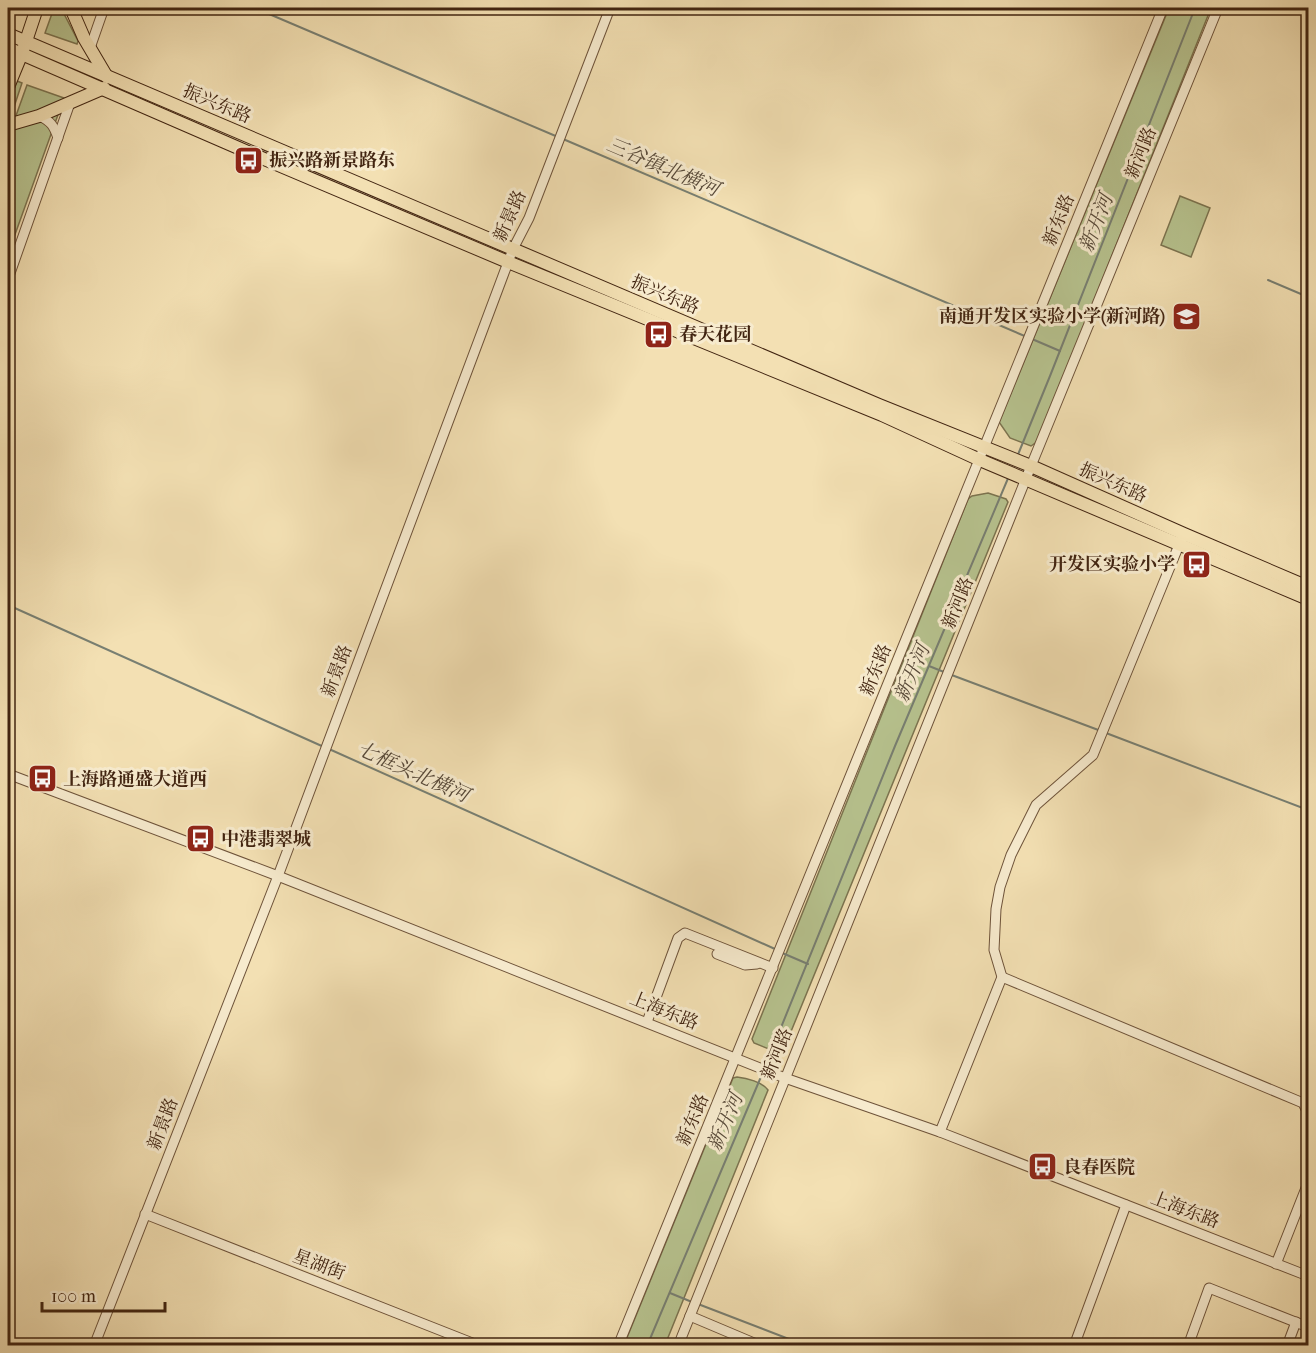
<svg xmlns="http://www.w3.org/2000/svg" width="1316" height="1353" font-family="'IM FELL French Canon','Noto Serif SC',serif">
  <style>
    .green { fill: #b7c38f; stroke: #7c7450; stroke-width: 1.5 }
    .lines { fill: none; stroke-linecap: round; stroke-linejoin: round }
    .stream { stroke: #787f72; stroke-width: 2 }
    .minor-casing { stroke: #6e533a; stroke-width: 11 }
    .major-casing { stroke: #412411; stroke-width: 14 }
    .minor { stroke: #f7ebce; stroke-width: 9 }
    .major { stroke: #f3e0b3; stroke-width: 12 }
    .labels { text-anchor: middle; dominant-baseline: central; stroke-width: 6; stroke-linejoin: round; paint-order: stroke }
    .street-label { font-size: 18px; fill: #412411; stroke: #f7ebce }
    .poi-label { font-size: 18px; font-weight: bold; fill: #412411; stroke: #f7ebce; text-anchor: start }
    .water-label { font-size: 20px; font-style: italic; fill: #584a3a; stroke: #f7ebce }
  </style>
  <rect width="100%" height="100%" fill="#f3e0b3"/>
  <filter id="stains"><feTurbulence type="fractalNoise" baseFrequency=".00333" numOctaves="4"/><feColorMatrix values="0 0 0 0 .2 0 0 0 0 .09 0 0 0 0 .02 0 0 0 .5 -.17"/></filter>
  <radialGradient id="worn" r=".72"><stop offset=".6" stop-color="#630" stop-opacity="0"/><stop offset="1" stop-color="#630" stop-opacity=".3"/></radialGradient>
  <g class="green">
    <path d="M54,8H61L78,41L77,44L45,33Z"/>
    <path d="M1169,8H1211L1038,441L1031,446L1010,438L999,422Z"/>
    <path d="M17,81L22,83L10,119H8V106Z"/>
    <path d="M27,85L64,98L8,254V138Z"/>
    <path d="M1180,196L1210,208L1191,257L1161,245Z"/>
    <path d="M988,493L1006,499L1008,502L783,1051L779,1053L754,1043L752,1039L968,499L972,496Z"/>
    <path d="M737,1077C747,1078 762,1082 768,1090L665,1345H624L733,1078Z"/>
  </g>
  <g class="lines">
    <g class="stream">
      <path d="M255,8L558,137"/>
      <path d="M563,139L1027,337"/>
      <path d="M1268,280L1308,297"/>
      <path d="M1032,339L1060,351"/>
      <path d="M1017,457L1050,376L1195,8"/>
      <path d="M8,605L324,747"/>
      <path d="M929,666L944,672"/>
      <path d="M949,674L1101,731"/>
      <path d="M1106,733L1308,810"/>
      <path d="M329,749L775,949"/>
      <path d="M780,952L808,964"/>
      <path d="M765,1067L895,746L1009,476"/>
      <path d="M670,1293L692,1302"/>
      <path d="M698,1304L807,1346"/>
      <path d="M647,1346L763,1072"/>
    </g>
    <defs>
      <g id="minor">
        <path d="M90,48L104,8"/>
        <path d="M39,116C51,121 54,126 58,138"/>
        <path d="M8,279L70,103"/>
        <path d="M8,774L278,876L785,1078L940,1132L1308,1276"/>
        <path d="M717,954L745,965L757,964"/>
        <path d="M1002,977L994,950L996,909L1000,887L1011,855L1036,805L1093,755L1181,540"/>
        <path d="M647,1022L678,938L685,933L773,968"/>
        <path d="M940,1132L1002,977L1303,1103L1308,1113"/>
        <path d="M145,1214L480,1346"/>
        <path d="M1276,1264L1308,1183"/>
        <path d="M690,1316L761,1346"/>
        <path d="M94,1346L278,876L513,249L529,218L610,8"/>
        <path d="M618,1346L1163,8"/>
        <path d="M678,1346L1031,466L1218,8"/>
        <path d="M1074,1346L1126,1205"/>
        <path d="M1188,1346L1209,1288L1308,1327"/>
        <path d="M1287,1346L1296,1322"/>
      </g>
      <g id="major">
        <path d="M71,8L84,38L107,77"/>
        <path d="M8,34L879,405L1031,466L1184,534L1308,587"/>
        <path d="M8,48L250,153L508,262L882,415L980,460L1308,599"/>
        <path d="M8,87L22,53L37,8"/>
        <path d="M8,125L39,116L104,88"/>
      </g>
    </defs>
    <use href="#minor" class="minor-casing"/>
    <use href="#major" class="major-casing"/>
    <use href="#minor" class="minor"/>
    <use href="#major" class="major"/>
  </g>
  <defs>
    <symbol id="bus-square" viewBox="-11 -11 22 22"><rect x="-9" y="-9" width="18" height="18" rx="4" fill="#8f2418" stroke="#f7ebce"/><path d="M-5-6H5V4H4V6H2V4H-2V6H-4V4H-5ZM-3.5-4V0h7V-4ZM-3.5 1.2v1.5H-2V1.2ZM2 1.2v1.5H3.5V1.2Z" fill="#fff"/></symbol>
    <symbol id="school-square" viewBox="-11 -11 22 22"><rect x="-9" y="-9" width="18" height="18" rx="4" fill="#8f2418" stroke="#f7ebce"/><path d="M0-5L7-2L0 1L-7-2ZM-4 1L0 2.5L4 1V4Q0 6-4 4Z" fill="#fff"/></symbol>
  </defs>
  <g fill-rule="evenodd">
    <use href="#bus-square" x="232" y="144" width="33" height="33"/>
    <use href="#school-square" x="1170" y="300" width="33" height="33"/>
    <use href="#bus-square" x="642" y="318" width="33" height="33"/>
    <use href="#bus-square" x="1180" y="548" width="33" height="33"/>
    <use href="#bus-square" x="26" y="762" width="33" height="33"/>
    <use href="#bus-square" x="184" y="822" width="33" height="33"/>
    <use href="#bus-square" x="1026" y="1150" width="33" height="33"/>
  </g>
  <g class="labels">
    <g class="street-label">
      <text transform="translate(217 104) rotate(23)">振兴东路</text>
      <text transform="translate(1141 153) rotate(-68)">新河路</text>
      <text transform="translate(510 216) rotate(-66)">新景路</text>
      <text transform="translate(1059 220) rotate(-68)">新东路</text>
      <text transform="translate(665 295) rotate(23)">振兴东路</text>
      <text transform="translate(1113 483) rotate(24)">振兴东路</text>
      <text transform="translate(958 603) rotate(-68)">新河路</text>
      <text transform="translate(876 670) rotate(-68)">新东路</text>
      <text transform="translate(337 671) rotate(-69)">新景路</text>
      <text transform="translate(664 1011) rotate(22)">上海东路</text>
      <text transform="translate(777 1054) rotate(-68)">新河路</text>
      <text transform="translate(693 1120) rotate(-67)">新东路</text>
      <text transform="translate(163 1124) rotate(-69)">新景路</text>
      <text transform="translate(1185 1210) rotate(21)">上海东路</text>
      <text transform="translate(319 1265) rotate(21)">星湖街</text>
    </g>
    <g class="poi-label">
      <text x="269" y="160">振兴路新景路东</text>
      <text x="1165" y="316" text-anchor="end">南通开发区实验小学(新河路)</text>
      <text x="679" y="334">春天花园</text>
      <text x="1175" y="564" text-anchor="end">开发区实验小学</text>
      <text x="63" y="779">上海路通盛大道西</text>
      <text x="221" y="839">中港翡翠城</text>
      <text x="1063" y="1167">良春医院</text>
    </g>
    <g class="water-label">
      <text transform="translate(663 167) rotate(23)">三谷镇北横河</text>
      <text transform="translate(1096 223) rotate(-69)">新开河</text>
      <text transform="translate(912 673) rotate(-67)">新开河</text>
      <text transform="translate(413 772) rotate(24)">七框头北横河</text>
      <text transform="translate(725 1122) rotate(-67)">新开河</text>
    </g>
  </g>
  <rect width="1316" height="1353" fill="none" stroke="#f3e0b3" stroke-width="30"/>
  <rect x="9" y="9" width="1298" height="1335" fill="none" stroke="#412411" stroke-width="3"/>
  <rect x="15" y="15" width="1286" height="1323" fill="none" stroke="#412411" stroke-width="1.5"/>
  <path d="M42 1302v9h123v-9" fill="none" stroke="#412411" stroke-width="3"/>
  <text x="51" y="1302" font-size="18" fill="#412411" stroke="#f7ebce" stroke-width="4.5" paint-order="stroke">100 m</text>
  <rect width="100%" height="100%" filter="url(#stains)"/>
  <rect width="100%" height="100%" fill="url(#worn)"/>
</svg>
